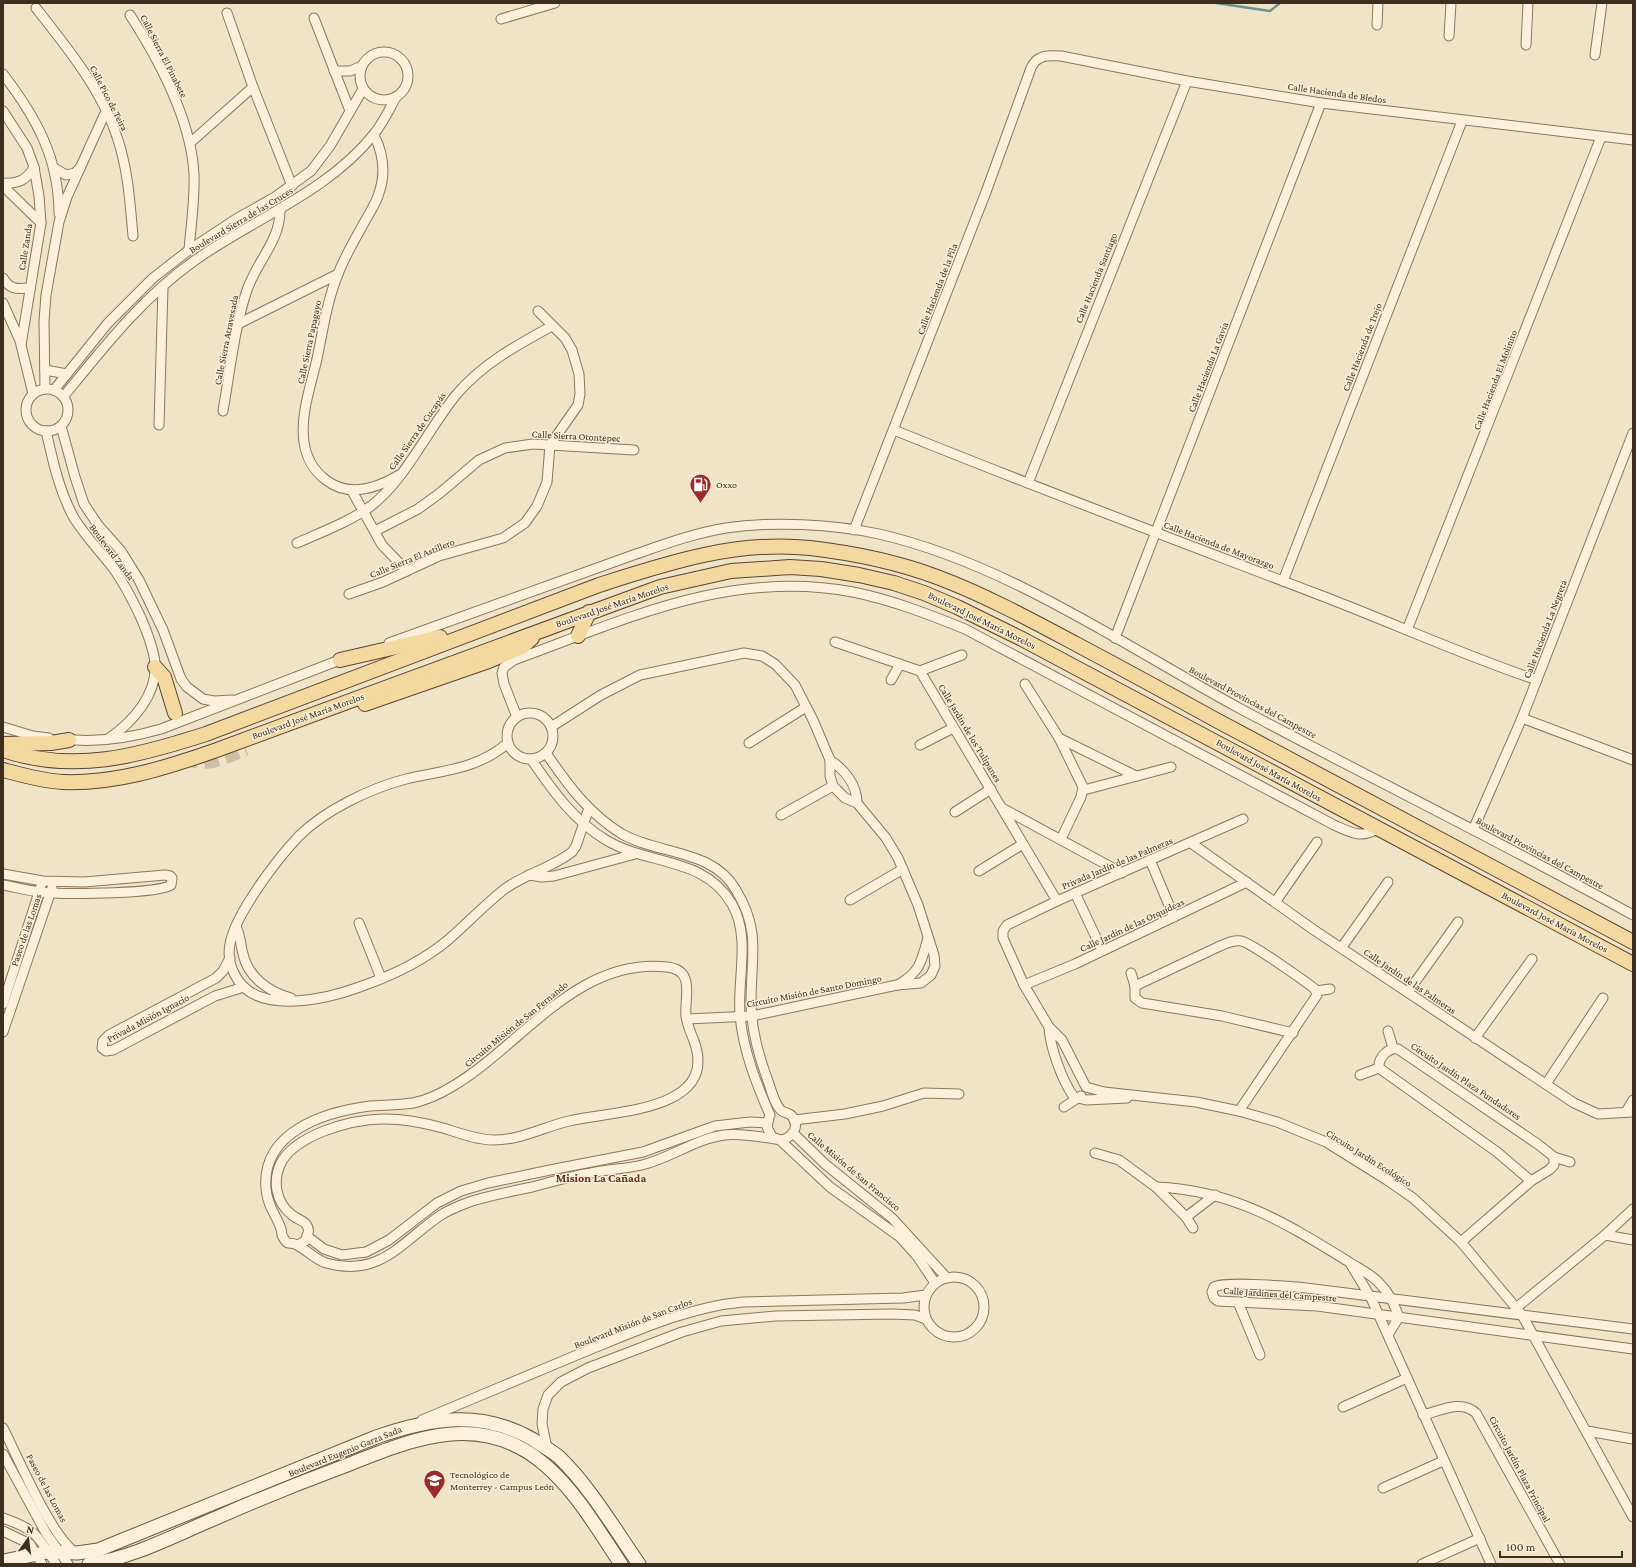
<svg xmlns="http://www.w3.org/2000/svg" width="1636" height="1567" font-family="'Crimson Pro',serif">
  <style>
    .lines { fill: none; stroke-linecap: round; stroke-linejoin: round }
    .stream { stroke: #6f938a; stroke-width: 2.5 }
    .primary-tunnel { stroke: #ccc0a6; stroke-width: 14; stroke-dasharray: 14 7; stroke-linecap: butt }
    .street-casing { stroke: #8d765c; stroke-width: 11 }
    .secondary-casing { stroke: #6f573f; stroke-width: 15 }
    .primary-casing { stroke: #5b4430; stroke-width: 16 }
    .street { stroke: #faf1dc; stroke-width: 9 }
    .secondary { stroke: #faf1dc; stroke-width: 13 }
    .primary { stroke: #f3d9a0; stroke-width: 14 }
    .labels { text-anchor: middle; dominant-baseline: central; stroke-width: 3; stroke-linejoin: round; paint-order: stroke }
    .street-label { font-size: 10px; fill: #3d2e20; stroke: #f7eed8 }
    .poi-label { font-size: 10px; fill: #3d2e20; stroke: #f7eed8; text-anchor: start }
    .quarter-label { font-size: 12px; font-weight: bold; fill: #6b2e1e; stroke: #f7eed8 }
  </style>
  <rect width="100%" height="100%" fill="#f0e4c8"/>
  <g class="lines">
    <path class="stream" d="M1216,3L1270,11L1280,3"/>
    <path class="primary-tunnel" d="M175,713L187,751L192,760C208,767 232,754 246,749"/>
    <defs>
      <g id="street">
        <path d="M36,8C66,46 102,90 117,137C128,169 130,202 133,236"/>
        <path d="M227,13L253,87L292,186"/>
        <path d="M130,15C159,60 191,119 194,174C195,199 191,225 189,250"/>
        <path d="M314,18L350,111"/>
        <path d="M501,19L555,3"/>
        <path d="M1377,25L1378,3"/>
        <path d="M1449,36L1451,3"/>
        <path d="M1526,45L1528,3"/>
        <circle cx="384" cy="76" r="24"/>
        <path d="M1595,55L1602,3"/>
        <path d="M334,71H350L362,66"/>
        <path d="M3,74C36,117 59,158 59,214"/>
        <path d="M3,111L27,148L34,167L39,196L41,223L21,345L33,394"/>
        <path d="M374,135C383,153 386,173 379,193C376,204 369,213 364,223C355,239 345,256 338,274C327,301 323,330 317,359C311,385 300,415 304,442C306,457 314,471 326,480C349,498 377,488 399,475"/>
        <path d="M190,143L253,87"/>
        <path d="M54,168L66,175L75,173L80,168"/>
        <path d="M3,183C18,184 27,180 34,167"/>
        <path d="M3,186L41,223"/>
        <path d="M3,278C10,290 17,289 30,288"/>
        <path d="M3,303L21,343"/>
        <path d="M238,324L338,274"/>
        <path d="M45,370L67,374"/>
        <circle cx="47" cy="410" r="21"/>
        <path d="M45,389L44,321L46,295L59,222L67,197L106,111"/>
        <path d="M54,390L108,323L153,278L189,250L236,219L275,197L311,171L330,146L363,89"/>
        <path d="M64,396C103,348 143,297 194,261C254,218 327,193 374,134C383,123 389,110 396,97"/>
        <path d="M223,411C230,371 234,331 246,293C255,263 281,241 280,209"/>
        <path d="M159,425L163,287"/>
        <path d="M61,426L75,477L84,504L98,525L121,551L139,580L163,630L181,679L187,687L203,699L214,701L232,700"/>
        <path d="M894,430C1034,487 1176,540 1317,594C1391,622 1462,655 1537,680"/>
        <path d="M46,431C53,461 59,491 74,518C85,536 100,551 113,568C124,583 133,601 141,618C147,632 153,647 155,662C158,694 133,722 108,739"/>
        <path d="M1028,483L1187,81"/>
        <path d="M352,491L382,545L407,571"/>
        <path d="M854,530L986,192L1031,68C1037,55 1047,55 1061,56L1187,81L1321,103L1633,140"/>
        <path d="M375,531L418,509L440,493L479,460L505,448L533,444L634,450"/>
        <path d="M297,543C322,532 349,522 371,506C405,480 429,428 456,395C482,364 517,345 552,326"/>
        <path d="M1283,581L1462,121"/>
        <path d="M349,594L383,582L439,556L503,538L525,523L537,506L547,482L550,445L578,405L580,394L579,374L572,350L565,338L538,311"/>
        <path d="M1407,630L1601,137"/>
        <path d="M1115,638L1321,103"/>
        <path d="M835,642L920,671L1057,901"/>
        <path d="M389,643L636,554C665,544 695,533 726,528C772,521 833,524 879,534C1006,563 1125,646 1239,708C1370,778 1503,843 1633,915"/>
        <path d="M920,671L962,655"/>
        <path d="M891,680L900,664"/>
        <path d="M1025,684L1059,738L1083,787L1081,797L1061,839"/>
        <circle cx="530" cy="736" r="23"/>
        <path d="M517,717L504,684L502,673L504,667L514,660C627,619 730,569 853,592C892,600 928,614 965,629L1334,825C1350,832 1361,839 1377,829"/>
        <path d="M1522,718L1633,760"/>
        <path d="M3,727L33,736L49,738"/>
        <path d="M551,727L601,695L640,675L744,653L762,656L775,664L795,685L813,720L830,760V776L833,786L845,798L857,803L886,838L898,858L918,905L934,955L935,966L931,975L921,983L897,985L752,1016L687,1019"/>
        <path d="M1059,738L1136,776"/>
        <path d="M64,739C97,743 130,738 161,729L345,658"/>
        <path d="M508,743C476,770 444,770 406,779C371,788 325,810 299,836C278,858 235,914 230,944C228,954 230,966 235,975C256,1018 331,998 365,985C393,975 424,960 448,940C468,923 485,904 506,888C526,874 553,867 572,852L576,846L589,808"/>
        <path d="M749,743L806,707"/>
        <path d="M920,745L953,728"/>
        <path d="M546,753C567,784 589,814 622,834C659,855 713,849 736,890C761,931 751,957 751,1001C751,1027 759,1057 768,1081C771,1089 775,1106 782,1111C785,1113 789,1113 792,1116C801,1127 791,1139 780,1140"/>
        <path d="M531,759C552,790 574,821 606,840C649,866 704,856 732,904C751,938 737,978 740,1015C743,1050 756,1083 770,1115"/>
        <path d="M830,760C845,770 857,785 857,803"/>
        <path d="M1084,790L1171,767"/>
        <path d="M1002,808L1122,873"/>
        <path d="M955,812L991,789"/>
        <path d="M781,815L833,786"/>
        <path d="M1243,819L1057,901L1007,925L1003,931V938L1024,985L1049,1027L1062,1040L1086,1087L1104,1092L1196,1102L1239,1111L1277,1122L1326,1142L1387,1180L1413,1198L1461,1242L1522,1315L1633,1517"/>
        <path d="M1473,830L1522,718L1633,433"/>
        <path d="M1191,843L1314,930L1574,1103L1598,1114L1633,1112"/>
        <path d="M1150,860L1174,917"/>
        <path d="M979,871L1023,844"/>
        <path d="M3,874L43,881L84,882L165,875L170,876L172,878L171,885C157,894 72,894 52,893C36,893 19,888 3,885"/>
        <path d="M529,875L542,877L554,876L635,854"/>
        <path d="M1075,893L1102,950"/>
        <path d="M850,900L903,869"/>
        <path d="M1276,901L1317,842"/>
        <path d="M359,923L381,978"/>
        <path d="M236,927C241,936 240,944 243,954C248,977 269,992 291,998"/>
        <path d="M1342,947L1388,882"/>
        <path d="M230,958L223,971L216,978L109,1035L103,1041L102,1048L106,1051L113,1050L215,996L244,987"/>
        <path d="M1131,973L1135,986V998L1142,1003L1222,1016L1293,1033"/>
        <path d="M898,985C921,971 921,962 928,938"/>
        <path d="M1024,985L1075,964L1247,882"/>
        <path d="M1135,986L1220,946C1227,943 1233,940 1241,941C1250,942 1306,982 1315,989L1317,995L1313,1001L1239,1111"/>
        <path d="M1316,991L1330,989"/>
        <path d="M1408,992L1458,922"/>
        <path d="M3,1004L41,886"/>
        <path d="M1049,1027C1050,1047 1062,1081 1074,1097L1086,1100L1127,1098"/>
        <path d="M1388,1031L1393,1048"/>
        <path d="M3,1032L52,888"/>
        <path d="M1475,1038L1532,959"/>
        <path d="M1379,1068C1378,1058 1388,1047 1398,1049L1539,1145L1554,1157V1165L1549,1170L1531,1181L1461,1242"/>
        <path d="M1379,1068L1497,1152L1531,1181"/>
        <path d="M1360,1075L1379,1068"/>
        <path d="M1546,1084L1603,998"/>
        <path d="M1064,1107L1081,1096"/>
        <path d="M1626,1112L1633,1100"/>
        <path d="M769,1118L767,1127L772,1137L780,1140L830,1187L900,1237L917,1256L935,1283"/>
        <path d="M794,1120L845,1114L883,1106L924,1093L959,1094"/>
        <path d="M793,1133L825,1164L892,1218L947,1278"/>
        <path d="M1095,1153L1119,1160L1156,1187L1186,1217L1193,1228"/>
        <path d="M1554,1157L1570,1162"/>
        <path d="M1156,1187C1233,1190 1286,1223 1349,1262C1361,1270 1372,1274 1381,1285C1390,1294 1394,1305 1399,1317L1388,1335"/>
        <path d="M1186,1217L1215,1195"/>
        <path d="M1605,1235L1633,1240"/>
        <path d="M308,1237L324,1249L342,1255L366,1252L389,1240L437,1203L461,1191L488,1183L550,1170L643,1152L715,1126L750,1122L767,1123"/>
        <path d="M298,1245L305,1241C307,1235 311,1231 306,1224C304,1221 295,1218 292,1215C275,1202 272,1179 282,1161C291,1146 309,1137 324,1131C366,1115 400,1116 443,1128C459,1133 477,1140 494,1140C520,1140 544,1127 569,1121C611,1111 720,1112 694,1041C691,1033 687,1025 686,1016C684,998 696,970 667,967C577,957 522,1045 453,1086C440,1094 427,1100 413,1103C399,1105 384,1105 370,1106C324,1112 261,1132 266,1189C268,1208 276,1214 281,1229C282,1232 281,1235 283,1237C288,1247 289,1241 297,1245C307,1250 314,1259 326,1263C381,1278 402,1241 441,1215C450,1209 461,1205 472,1201C492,1195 512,1191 532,1187C551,1182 571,1176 591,1173C608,1169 626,1169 642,1165C671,1158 695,1139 724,1135C741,1133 759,1137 776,1139"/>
        <path d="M1350,1263L1371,1298L1491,1564"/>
        <circle cx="954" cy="1307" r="30"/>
        <path d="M1238,1302L1260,1355"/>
        <path d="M1516,1308L1605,1235L1633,1209"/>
        <path d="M1633,1329L1298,1287C1282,1286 1226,1281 1214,1287L1212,1292L1214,1298L1218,1301L1317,1306L1633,1349"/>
        <path d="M1343,1407L1407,1378"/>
        <path d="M1423,1415C1440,1411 1461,1399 1476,1413L1560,1564"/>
        <path d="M422,1420C476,1397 530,1375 584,1352C636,1331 688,1307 743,1302L903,1298L926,1295"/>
        <path d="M3,1428C18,1457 51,1537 76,1553"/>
        <path d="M1587,1431L1633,1439"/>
        <path d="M547,1448L542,1424L543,1409L548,1395L561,1382L588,1368L682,1332L721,1321L776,1316L892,1314L915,1315L926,1319"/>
        <path d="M3,1454L46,1533L68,1564"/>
        <path d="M1383,1488L1443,1461"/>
        <path d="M3,1518C37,1530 37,1535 56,1564"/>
        <path d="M3,1531L30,1544L42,1564"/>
        <path d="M1422,1564L1480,1538"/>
      </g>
      <g id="secondary">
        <path d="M3,1561L48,1552L77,1553L98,1550L376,1437C431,1418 481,1409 534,1440C542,1446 551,1450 559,1457C590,1487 614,1528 639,1564"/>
        <path d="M89,1564C133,1558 175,1535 216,1518C257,1500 299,1483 342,1467C410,1440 479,1409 544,1464C576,1491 598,1530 621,1564"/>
      </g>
      <g id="primary">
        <path d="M578,636L589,612"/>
        <path d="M340,660L440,637"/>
        <path d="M155,667L164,677L175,713"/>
        <path d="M365,704L486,662L522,647L532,638"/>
        <path d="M3,744L51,743L69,740"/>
        <path d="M3,750C74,774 138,756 206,734L599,585C667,563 737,540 810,548C853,553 897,562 937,577C985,595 1031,620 1076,644C1123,669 1169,694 1216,720C1355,794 1494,868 1633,942"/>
        <path d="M3,770C22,775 43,781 63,782C115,784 165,768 214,751L660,587L731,571L790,567L821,569L859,575L894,583L924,593L957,607L1022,639L1633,964"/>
      </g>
    </defs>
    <use href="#street" class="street-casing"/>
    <use href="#secondary" class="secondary-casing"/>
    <use href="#primary" class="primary-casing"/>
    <use href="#street" class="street"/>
    <use href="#secondary" class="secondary"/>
    <use href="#primary" class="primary"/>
  </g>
  <defs>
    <symbol id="fuel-pin" viewBox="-11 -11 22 30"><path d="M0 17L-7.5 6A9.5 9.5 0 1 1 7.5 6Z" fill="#9e2a2b" stroke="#f7eed8"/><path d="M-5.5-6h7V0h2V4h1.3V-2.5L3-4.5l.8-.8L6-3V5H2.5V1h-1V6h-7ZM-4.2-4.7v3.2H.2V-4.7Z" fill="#fff"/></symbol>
    <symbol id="university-pin" viewBox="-11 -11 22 30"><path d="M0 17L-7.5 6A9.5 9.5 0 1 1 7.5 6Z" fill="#9e2a2b" stroke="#f7eed8"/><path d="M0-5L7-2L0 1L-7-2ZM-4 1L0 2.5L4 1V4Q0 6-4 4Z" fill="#fff"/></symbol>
  </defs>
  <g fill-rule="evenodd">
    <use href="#fuel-pin" x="688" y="472" width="25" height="34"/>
    <use href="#university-pin" x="422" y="1468" width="25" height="34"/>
  </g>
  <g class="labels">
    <g class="street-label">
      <text transform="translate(164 56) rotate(63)">Calle Sierra El Pinabete</text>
      <text transform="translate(1337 93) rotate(8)">Calle Hacienda de Bledos</text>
      <text transform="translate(109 98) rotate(63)">Calle Pico de Teira</text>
      <text transform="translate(241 220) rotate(-31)">Boulevard Sierra de las Cruces</text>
      <text transform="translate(25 247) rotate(-81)">Calle Zanda</text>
      <text transform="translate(1096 278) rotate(-68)">Calle Hacienda Santiago</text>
      <text transform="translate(937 289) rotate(-69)">Calle Hacienda de la Pila</text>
      <text transform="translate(226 340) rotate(-79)">Calle Sierra Atravesada</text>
      <text transform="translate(309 342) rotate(-78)">Calle Sierra Papagayo</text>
      <text transform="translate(1362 347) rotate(-69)">Calle Hacienda de Trejo</text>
      <text transform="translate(1208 367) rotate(-69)">Calle Hacienda La Gavia</text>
      <text transform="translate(1495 380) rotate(-69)">Calle Hacienda El Molinito</text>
      <text transform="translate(417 431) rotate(-55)">Calle Sierra de Cucapás</text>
      <text transform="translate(576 436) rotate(3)">Calle Sierra Otontepec</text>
      <text transform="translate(1219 545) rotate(21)">Calle Hacienda de Mayorazgo</text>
      <text transform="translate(112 552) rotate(53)">Boulevard Zanda</text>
      <text transform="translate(412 558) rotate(-22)">Calle Sierra El Astillero</text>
      <text transform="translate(612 605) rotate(-19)">Boulevard José María Morelos</text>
      <text transform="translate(982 620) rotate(26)">Boulevard José María Morelos</text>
      <text transform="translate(1545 629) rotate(-69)">Calle Hacienda La Negreta</text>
      <text transform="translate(1253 702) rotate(28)">Boulevard Provincias del Campestre</text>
      <text transform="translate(308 716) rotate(-20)">Boulevard José María Morelos</text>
      <text transform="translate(970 733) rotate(59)">Calle Jardín de los Tulipanes</text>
      <text transform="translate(1269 770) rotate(29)">Boulevard José María Morelos</text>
      <text transform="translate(1540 853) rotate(28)">Boulevard Provincias del Campestre</text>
      <text transform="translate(1117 863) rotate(-23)">Privada Jardín de las Palmeras</text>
      <text transform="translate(1555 922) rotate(28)">Boulevard José María Morelos</text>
      <text transform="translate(1132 925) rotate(-25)">Calle Jardín de las Orquídeas</text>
      <text transform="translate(26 930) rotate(-71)">Paseo de las Lomas</text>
      <text transform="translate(1410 981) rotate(34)">Calle Jardín de las Palmeras</text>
      <text transform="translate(814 991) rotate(-11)">Circuito Misión de Santo Domingo</text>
      <text transform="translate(148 1018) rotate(-28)">Privada Misión Ignacio</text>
      <text transform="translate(516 1024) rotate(-39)">Circuito Misión de San Fernando</text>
      <text transform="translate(1466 1081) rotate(34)">Circuito Jardín Plaza Fundadores</text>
      <text transform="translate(1369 1158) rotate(32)">Circuito Jardín Ecológico</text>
      <text transform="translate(854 1171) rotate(40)">Calle Misión de San Francisco</text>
      <text transform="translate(1280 1294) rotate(4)">Calle Jardines del Campestre</text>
      <text transform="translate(633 1323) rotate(-21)">Boulevard Misión de San Carlos</text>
      <text transform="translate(345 1451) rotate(-22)">Boulevard Eugenio Garza Sada</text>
      <text transform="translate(1520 1469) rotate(62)">Circuito Jardín Plaza Principal</text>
      <text transform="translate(47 1488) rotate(62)">Paseo de las Lomas</text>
    </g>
    <g class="poi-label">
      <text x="716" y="484">Oxxo</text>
      <text x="450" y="1474">Tecnológico de<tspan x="450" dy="12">Monterrey - Campus León</tspan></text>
    </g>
    <g class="quarter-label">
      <text x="601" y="1178">Mision La Cañada</text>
    </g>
  </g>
  <rect width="1636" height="1567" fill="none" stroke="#3d2e20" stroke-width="8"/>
  <g transform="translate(28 1539) rotate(14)" stroke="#f7eed8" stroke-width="3" paint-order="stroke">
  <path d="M0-3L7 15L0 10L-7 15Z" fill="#3d2e20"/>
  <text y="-6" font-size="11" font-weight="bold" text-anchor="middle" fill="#3d2e20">N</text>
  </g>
  <path d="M1500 1551v6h122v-6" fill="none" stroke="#3d2e20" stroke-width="2"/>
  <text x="1506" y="1551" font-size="12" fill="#3d2e20" stroke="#f7eed8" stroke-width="3" paint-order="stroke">100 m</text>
</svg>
